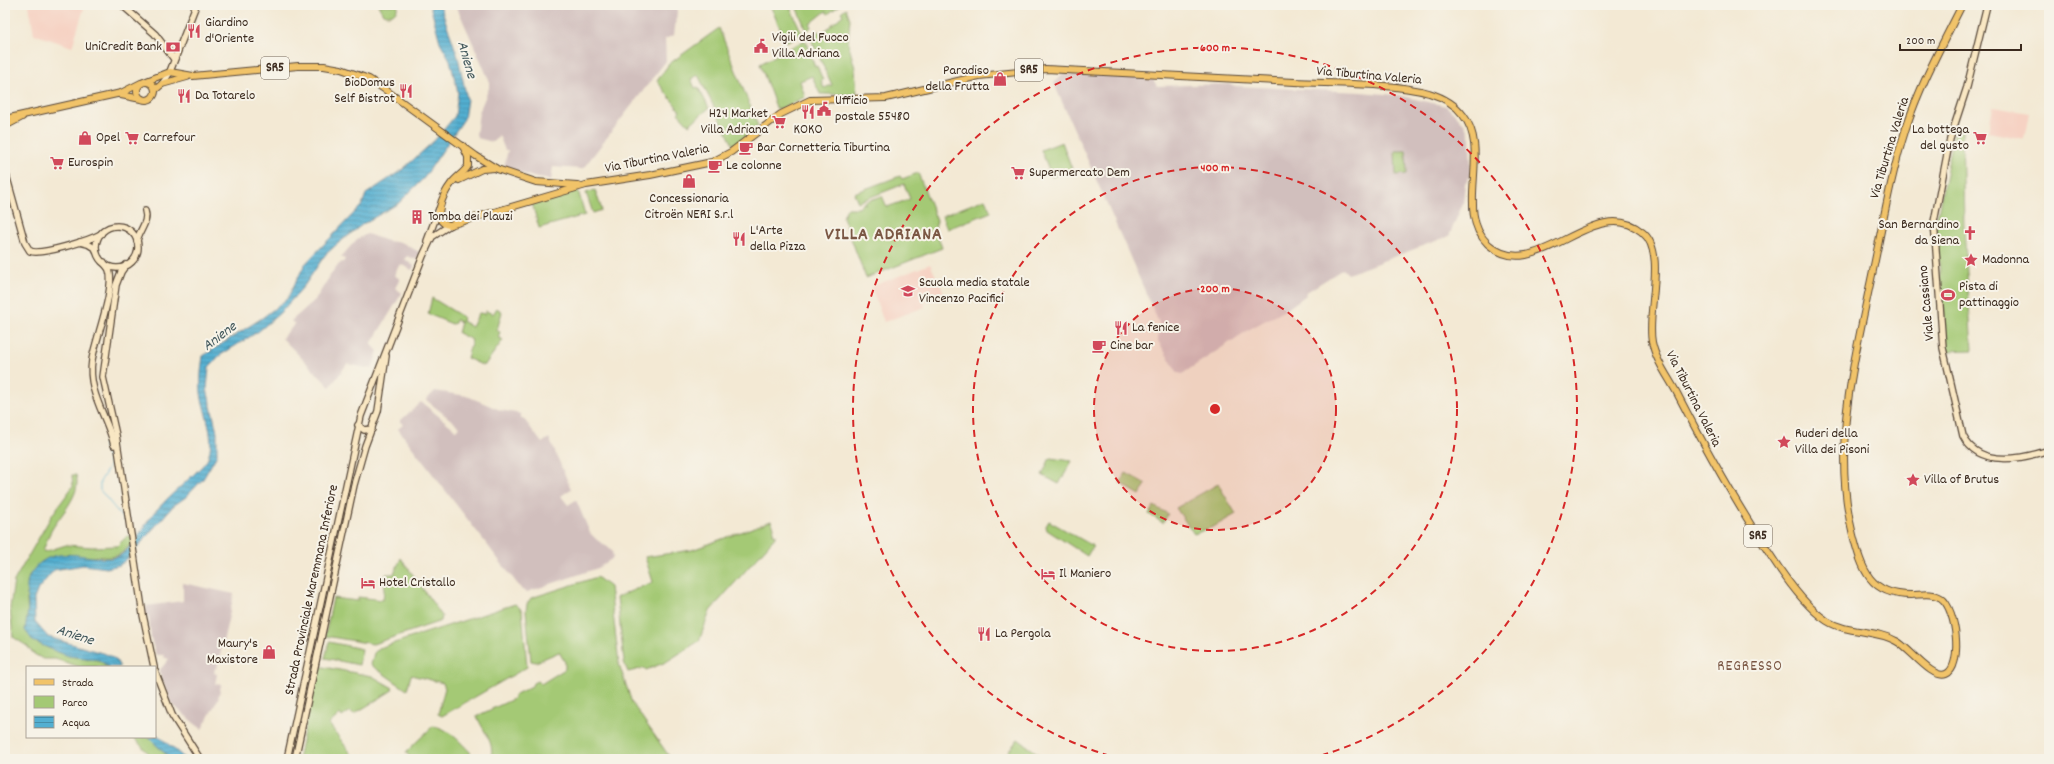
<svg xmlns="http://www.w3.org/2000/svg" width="2054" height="764" font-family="Dekko,sans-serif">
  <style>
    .built { fill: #f6d2c3 }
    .industrial { fill: #d1bfbd }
    .green { fill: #a4c974; stroke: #707a49 }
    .water { fill: url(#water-rules); stroke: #476c78 }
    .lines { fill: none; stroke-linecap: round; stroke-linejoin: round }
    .stream { stroke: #53afd1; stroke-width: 1 }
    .secondary-casing { stroke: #574739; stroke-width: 8 }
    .primary-casing { stroke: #574739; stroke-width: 8 }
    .secondary { stroke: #f9e7c3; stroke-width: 5.5 }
    .primary { stroke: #f1c369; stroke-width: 6 }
    .ring { fill: none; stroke: #d62828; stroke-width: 2; stroke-dasharray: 7 5 }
    .labels { text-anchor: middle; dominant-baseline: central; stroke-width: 4; stroke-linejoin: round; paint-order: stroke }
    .shield { fill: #f7f3e8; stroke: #73665b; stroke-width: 1 }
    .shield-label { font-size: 13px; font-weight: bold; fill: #3b2a1e }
    .poi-label { font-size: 14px; fill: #3b2a1e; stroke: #f7f3e8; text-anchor: start }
    .street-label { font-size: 14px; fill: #3b2a1e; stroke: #f7f3e8 }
    .water-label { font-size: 15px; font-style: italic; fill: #43595d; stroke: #f7f3e8 }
    .neighbourhood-label { font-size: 15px; letter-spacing: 1px; fill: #7b5744; stroke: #f7f3e8 }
    .district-label { font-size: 18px; font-weight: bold; letter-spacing: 1px; fill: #7b5744; stroke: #f7f3e8 }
    .centre { fill: #d62828; stroke: #f7f3e8; stroke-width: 2 }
    .ring-label { font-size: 12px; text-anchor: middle; font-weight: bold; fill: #d62828; stroke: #f7f3e8; stroke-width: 4; stroke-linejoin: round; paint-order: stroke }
  </style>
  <defs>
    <pattern id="water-rules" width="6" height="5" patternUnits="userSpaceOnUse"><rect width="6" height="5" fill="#53afd1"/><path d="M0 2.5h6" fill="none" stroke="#468fa9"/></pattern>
  </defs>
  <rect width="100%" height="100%" fill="#f7f3e8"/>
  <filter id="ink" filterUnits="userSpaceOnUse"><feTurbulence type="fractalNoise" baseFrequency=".025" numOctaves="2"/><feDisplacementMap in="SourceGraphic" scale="8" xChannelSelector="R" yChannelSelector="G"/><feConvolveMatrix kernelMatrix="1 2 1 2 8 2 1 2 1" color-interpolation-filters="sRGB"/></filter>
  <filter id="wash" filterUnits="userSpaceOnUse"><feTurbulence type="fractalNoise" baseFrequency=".012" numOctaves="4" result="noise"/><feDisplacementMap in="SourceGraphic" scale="16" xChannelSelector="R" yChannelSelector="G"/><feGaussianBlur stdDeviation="0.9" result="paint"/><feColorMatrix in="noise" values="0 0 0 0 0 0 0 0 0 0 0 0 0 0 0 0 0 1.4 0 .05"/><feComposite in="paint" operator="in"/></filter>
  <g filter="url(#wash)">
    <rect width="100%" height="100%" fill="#f3e9d4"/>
    <g class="built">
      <path d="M29,5H85L72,47L34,34Z"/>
      <path d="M1993,107L2029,113L2024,139L1988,132Z"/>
      <path d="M930,264L945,295L924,303L925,307L884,322L871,287Z"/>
    </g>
    <g class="industrial">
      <path d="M456,5H678L674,35L665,39L666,61L585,166L582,169L553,167L551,180L533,177L504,167L508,150H505L499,135L493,142L477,138L476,135L479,112L489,88V80Z"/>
      <path d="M1063,73L1152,78L1157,86L1230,84L1235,86L1360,92L1397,95L1446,106L1464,123L1470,138L1471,175L1465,183L1463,203L1449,236L1348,274L1343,269L1305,293L1306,295L1287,309L1253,327L1182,374L1178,373L1158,341L1159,323L1059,95L1054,83Z"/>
      <path d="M367,234L387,241L403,243L419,252L417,260L407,256L405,259L414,266L412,270L400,264L394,275L400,279L395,288L402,293L371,344L378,351L372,369L347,364L330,387L282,338L295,324L291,321L315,300L335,268L342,262L343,263L345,259L341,257L357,239Z"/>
      <path d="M435,391L467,396L500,410L521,414V418H523L542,443L549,438L571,489L561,496L568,505L576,500L590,533L597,540L612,550L613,558L598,568L527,592L522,590L398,429L403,425L400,421L421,402L456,430L460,427L426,400Z"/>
      <path d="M183,583L234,594L217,668H215L214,673L217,674L215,684L221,685L218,699L202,729L194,723L171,703L159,671L169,659L163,657L164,655H156L151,639L149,616L146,615V606L183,601Z"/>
    </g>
    <g class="green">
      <path d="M378,5H398C397,13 391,17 383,14Z"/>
      <path d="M770,5H789L802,33L786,42Z"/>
      <path d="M798,5H840L828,14L826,11L810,24L811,27L807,31L797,9L799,8Z"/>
      <path d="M846,8L850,19L848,43L855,68L857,95L820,94L812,76L800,81L805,97L777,110L760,64L805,40L815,67L817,66L823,80L821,81L824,88L832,85L810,37L818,31L821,34L843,15L841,12Z"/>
      <path d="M719,28L758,126L738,143L733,145L698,75L691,79L695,88L698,87L709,108L689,125L678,113L680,111L657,81L669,64Z"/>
      <path d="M1955,130L1962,131L1964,227L1972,350L1946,351L1936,222Z"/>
      <path d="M1062,142L1072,169L1052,177L1041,150Z"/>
      <path d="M1395,151H1406L1407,174L1396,175Z"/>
      <path d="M918,173L937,221L935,228L942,248L866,278L843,217L847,208H859L863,203L866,204L864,202L882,196L887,207L910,199L904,184L858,202L854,193L900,176L902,179Z"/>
      <path d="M578,190L585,215L539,228L532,203Z"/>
      <path d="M595,190L602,210L593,213L586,193Z"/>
      <path d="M985,199L991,212L947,229L942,216Z"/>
      <path d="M432,298L463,317L462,321L472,327L479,313L485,314L486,311L493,314L497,308L502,312L497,330L500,332L498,337L503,340L484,366L467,358L472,340L458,333L461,322L456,320L455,323L452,324L428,314Z"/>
      <path d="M1050,458L1072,461L1059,484L1042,475Z"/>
      <path d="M1126,473L1146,484L1140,495L1120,483Z"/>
      <path d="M72,475H76C82,496 59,515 50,533C47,538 46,545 43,550L44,552L66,545L92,547L117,546L128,535L135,540C122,554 117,560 97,556L30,574C24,596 28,619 33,641L69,656L99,660L109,667H80L55,659H43L34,654L27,646L13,637L10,608L14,581L52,515L73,486Z"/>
      <path d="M1218,484L1236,514L1215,526L1194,534L1176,508Z"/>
      <path d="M1154,506L1168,514L1163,523L1149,514Z"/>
      <path d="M771,521L774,527L773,534L777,535L710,611L699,641L666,662L646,670L644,668L628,672L624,662L617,597L653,582L645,557L692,550Z"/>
      <path d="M1049,521L1093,546L1087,556L1047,530L1046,526Z"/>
      <path d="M401,558L442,616L441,621L373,644L325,636L333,598L358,601V597L383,600L386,574H394Z"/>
      <path d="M597,577L610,587L619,664L632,703L671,759H487L485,757L486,756L491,757C495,742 482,730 477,716L513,699L516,694L532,686L533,683L537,681L541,684L565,669V662L559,652L536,662L531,661L526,611L527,604L531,598Z"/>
      <path d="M515,604L522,610L527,667L442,716L438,714L445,688L443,683L411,675L407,690L371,665L374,653L379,648Z"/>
      <path d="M329,642L362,649L359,665L325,658Z"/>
      <path d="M318,666L372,676L393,688L391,691L354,714L350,711L342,717L340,714L329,724L355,759H298Z"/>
      <path d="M433,726C449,728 460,742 471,753L469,755L471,759H411L406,752Z"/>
      <path d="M133,737H148L171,759H154Z"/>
      <path d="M1018,739L1045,759H1003Z"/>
    </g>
    <g class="water">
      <path d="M430,5H440L458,57L467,99L464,119L424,178L399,203L363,224L336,245L325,255L304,286L281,312L259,331L219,356L209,367L207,389L217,432V455L203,479L186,497L173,506L128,558L120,565L107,568L83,565L54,570L38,589L34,599L35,622L48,637L109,655L116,660L120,667H109L99,660L69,656L55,651L33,641L25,630C26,622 28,614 28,606C28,596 24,583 31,573C55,536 101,568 121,555C135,545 143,527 153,514C157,509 163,504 167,499C175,491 206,465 208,458C215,438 206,418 202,399C199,385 201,371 203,356L262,318L287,299L305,264L362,205L366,194L402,170L435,140L455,116L458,93L450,60L440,42Z"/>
      <path d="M155,733L181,755L184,759H171L148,737H155Z"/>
    </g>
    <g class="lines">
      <g class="stream">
        <path d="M106,438L104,445L110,465L100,482V490L126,522"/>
        <path d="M133,529L139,535"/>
      </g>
    </g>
  </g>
  <g filter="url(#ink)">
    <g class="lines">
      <defs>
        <g id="secondary">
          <path d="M122,5L155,34L174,59"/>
          <path d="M1987,5L1967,87L1950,139L1934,222L1943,348L1963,436C1979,468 2022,459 2049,450"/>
          <path d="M162,84L169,74L196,5"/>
          <path d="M5,171L25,243L30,251C40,256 90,240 101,234"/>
          <circle cx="117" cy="247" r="21"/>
          <path d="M137,241C139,230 149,222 145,211"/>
          <path d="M427,241L439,209"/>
          <path d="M80,242L88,244L96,249"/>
          <path d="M104,262C105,265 108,267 109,270C116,287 95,341 92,360C87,392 107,416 114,445"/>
          <path d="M126,265L121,272L116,285L103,377L116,435L143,615L154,667"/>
          <path d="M358,425L364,430L372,429"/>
          <path d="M155,671L172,715L200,759"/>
          <path d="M287,759L361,416L423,256L432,237L450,225"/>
          <path d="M295,759L354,485L365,446L378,411L386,356"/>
        </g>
        <g id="primary">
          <circle cx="146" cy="91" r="9"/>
          <path d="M144,82L170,72L193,76L298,66H324L341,69L369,79L387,91L476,156L497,169L536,182L577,185"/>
          <path d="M155,90L162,84L187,77"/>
          <path d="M121,95L141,99"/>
          <path d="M5,119L121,93L141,83"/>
          <path d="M5,126L22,117"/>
          <path d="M463,146L468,157V166C464,173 456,177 451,184C444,193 429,223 450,225L586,185L650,175L712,162L731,152L781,114L810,100L886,98L979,76L1046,69C1129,74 1212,77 1295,82C1335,84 1391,83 1429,93C1442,97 1455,104 1463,115C1492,151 1454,212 1488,244C1536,288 1593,192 1642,232C1668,252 1646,312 1652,342C1656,362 1670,379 1679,397C1708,453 1738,507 1773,559C1786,579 1807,608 1827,621C1848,634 1875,629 1896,641C1909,647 1932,680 1946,674C1963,667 1957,609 1941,598C1932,592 1921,595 1911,595C1870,595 1862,570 1853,535C1832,451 1852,372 1869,289C1881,235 1889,181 1906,128C1920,85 1942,45 1962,5"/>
          <path d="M459,180L482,169L495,168"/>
        </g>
      </defs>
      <use href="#secondary" class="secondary-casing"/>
      <use href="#primary" class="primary-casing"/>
      <use href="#secondary" class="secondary"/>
      <use href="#primary" class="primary"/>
    </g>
  </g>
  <circle cx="1215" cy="409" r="121" fill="#d62828" fill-opacity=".12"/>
  <g class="ring">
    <circle cx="1215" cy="409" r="121"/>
    <circle cx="1215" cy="409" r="242"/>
    <path d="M1121 759A362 362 0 1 1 1309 759"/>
  </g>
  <defs>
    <symbol id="restaurant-bare" viewBox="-9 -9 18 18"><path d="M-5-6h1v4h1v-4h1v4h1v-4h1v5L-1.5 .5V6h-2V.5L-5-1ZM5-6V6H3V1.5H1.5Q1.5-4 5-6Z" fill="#d1495b" stroke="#f7f3e8" stroke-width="2.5" paint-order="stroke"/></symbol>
    <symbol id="civic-bare" viewBox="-9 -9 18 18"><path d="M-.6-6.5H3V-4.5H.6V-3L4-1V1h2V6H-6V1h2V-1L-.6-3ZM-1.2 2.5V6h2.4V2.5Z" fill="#d1495b" stroke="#f7f3e8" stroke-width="2.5" paint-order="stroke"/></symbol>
    <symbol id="bank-bare" viewBox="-9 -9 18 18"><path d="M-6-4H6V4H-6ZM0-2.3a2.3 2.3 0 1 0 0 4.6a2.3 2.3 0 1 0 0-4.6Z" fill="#d1495b" stroke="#f7f3e8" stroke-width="2.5" paint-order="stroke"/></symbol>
    <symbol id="shop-bare" viewBox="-9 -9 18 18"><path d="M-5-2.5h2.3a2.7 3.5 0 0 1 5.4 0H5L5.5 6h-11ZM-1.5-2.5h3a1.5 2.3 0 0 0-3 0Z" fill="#d1495b" stroke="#f7f3e8" stroke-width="2.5" paint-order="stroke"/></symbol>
    <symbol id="supermarket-bare" viewBox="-9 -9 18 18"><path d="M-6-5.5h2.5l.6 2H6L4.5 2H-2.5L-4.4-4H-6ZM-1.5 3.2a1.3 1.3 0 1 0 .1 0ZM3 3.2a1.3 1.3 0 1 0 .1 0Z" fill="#d1495b" stroke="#f7f3e8" stroke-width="2.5" paint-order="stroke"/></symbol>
    <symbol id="cafe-bare" viewBox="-9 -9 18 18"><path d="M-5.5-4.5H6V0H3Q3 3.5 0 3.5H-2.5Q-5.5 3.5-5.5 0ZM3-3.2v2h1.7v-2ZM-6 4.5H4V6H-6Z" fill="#d1495b" stroke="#f7f3e8" stroke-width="2.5" paint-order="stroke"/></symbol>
    <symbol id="building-bare" viewBox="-9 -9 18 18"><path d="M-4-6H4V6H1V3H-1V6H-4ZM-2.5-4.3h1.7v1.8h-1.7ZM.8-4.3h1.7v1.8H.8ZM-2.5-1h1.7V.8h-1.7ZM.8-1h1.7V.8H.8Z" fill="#d1495b" stroke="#f7f3e8" stroke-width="2.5" paint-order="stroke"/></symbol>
    <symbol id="church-bare" viewBox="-9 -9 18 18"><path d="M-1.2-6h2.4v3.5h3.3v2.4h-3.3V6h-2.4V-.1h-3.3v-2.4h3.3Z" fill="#d1495b" stroke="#f7f3e8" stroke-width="2.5" paint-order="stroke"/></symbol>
    <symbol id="sight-bare" viewBox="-9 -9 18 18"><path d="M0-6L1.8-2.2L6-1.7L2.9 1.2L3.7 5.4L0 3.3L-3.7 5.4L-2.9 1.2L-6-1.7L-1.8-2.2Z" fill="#d1495b" stroke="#f7f3e8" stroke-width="2.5" paint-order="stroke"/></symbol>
    <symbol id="school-bare" viewBox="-9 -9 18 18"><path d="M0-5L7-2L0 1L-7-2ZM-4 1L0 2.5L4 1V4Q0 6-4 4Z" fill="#d1495b" stroke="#f7f3e8" stroke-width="2.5" paint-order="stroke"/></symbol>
    <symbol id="stadium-bare" viewBox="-9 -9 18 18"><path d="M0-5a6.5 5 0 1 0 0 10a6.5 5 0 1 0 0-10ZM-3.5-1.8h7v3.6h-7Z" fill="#d1495b" stroke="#f7f3e8" stroke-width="2.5" paint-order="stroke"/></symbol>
    <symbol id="hotel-bare" viewBox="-9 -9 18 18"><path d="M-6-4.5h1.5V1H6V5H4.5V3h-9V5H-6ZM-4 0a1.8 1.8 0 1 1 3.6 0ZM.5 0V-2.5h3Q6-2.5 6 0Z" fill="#d1495b" stroke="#f7f3e8" stroke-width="2.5" paint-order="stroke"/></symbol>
  </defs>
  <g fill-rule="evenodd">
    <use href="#restaurant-bare" x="184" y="21" width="20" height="20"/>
    <use href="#civic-bare" x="751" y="36" width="20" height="20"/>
    <use href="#bank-bare" x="163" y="37" width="20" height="20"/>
    <use href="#shop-bare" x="990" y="69" width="20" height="20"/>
    <use href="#restaurant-bare" x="396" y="81" width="20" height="20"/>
    <use href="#restaurant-bare" x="174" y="86" width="20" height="20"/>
    <use href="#civic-bare" x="814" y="99" width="20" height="20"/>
    <use href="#restaurant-bare" x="798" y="102" width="20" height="20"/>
    <use href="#supermarket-bare" x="769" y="112" width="20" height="20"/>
    <use href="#shop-bare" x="75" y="128" width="20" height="20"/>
    <use href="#supermarket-bare" x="122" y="128" width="20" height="20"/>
    <use href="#supermarket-bare" x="1970" y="128" width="20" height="20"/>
    <use href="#cafe-bare" x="736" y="138" width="20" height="20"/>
    <use href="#supermarket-bare" x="47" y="153" width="20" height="20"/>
    <use href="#cafe-bare" x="705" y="156" width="20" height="20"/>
    <use href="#supermarket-bare" x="1008" y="163" width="20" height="20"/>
    <use href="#shop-bare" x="679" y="171" width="20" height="20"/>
    <use href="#building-bare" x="407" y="207" width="20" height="20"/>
    <use href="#church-bare" x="1960" y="223" width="20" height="20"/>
    <use href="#restaurant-bare" x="729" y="229" width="20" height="20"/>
    <use href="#sight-bare" x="1961" y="250" width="20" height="20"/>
    <use href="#school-bare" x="898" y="281" width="20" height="20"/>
    <use href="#stadium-bare" x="1938" y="285" width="20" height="20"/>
    <use href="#restaurant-bare" x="1111" y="318" width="20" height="20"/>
    <use href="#cafe-bare" x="1089" y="336" width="20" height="20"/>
    <use href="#sight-bare" x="1774" y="432" width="20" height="20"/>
    <use href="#sight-bare" x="1903" y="470" width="20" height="20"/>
    <use href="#hotel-bare" x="1038" y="564" width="20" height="20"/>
    <use href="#hotel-bare" x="358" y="573" width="20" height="20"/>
    <use href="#restaurant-bare" x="974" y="624" width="20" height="20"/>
    <use href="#shop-bare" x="259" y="642" width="20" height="20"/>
  </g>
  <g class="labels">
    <g class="shield">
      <rect x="261" y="57" width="28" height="22" rx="3"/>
      <rect x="1015" y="59" width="28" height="22" rx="3"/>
      <rect x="1744" y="525" width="28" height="22" rx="3"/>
    </g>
    <g class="shield-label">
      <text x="275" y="68">SR5</text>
      <text x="1029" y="70">SR5</text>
      <text x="1758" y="536">SR5</text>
    </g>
    <g class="poi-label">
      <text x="205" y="23">Giardino<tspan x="205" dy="16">d'Oriente</tspan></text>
      <text x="772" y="38">Vigili del Fuoco<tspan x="772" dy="16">Villa Adriana</tspan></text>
      <text x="162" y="47" text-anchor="end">UniCredit Bank</text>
      <text x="989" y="71" text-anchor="end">Paradiso<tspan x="989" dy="16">della Frutta</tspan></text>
      <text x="395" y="83" text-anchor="end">BioDomus<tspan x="395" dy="16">Self Bistrot</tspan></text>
      <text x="195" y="96">Da Totarelo</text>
      <text x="835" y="101">Ufficio<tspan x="835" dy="16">postale 55480</tspan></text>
      <text x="768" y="114" text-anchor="end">H24 Market<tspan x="768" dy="16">Villa Adriana</tspan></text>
      <text x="808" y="130" text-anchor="middle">KOKO</text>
      <text x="1969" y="130" text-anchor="end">La bottega<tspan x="1969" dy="16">del gusto</tspan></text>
      <text x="96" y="138">Opel</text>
      <text x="143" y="138">Carrefour</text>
      <text x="757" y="148">Bar Cornetteria Tiburtina</text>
      <text x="68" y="163">Eurospin</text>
      <text x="726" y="166">Le colonne</text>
      <text x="1029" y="173">Supermercato Dem</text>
      <text x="689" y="199" text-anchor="middle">Concessionaria<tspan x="689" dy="16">Citroën NERI S.r.l</tspan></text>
      <text x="428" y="217">Tomba dei Plauzi</text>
      <text x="1959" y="225" text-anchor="end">San Bernardino<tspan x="1959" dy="16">da Siena</tspan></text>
      <text x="750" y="231">L'Arte<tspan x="750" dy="16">della Pizza</tspan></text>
      <text x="1982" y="260">Madonna</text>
      <text x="919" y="283">Scuola media statale<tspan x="919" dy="16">Vincenzo Pacifici</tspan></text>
      <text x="1959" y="287">Pista di<tspan x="1959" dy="16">pattinaggio</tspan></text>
      <text x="1132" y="328">La fenice</text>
      <text x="1110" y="346">Cine bar</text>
      <text x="1795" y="434">Ruderi della<tspan x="1795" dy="16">Villa dei Pisoni</tspan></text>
      <text x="1924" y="480">Villa of Brutus</text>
      <text x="1059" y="574">Il Maniero</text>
      <text x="379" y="583">Hotel Cristallo</text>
      <text x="995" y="634">La Pergola</text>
      <text x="258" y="644" text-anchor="end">Maury's<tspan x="258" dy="16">Maxistore</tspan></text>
    </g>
    <g class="street-label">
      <text transform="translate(1369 76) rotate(5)">Via Tiburtina Valeria</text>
      <text transform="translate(1890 148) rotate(-73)">Via Tiburtina Valeria</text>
      <text transform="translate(657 159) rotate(-11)">Via Tiburtina Valeria</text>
      <text transform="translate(1927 303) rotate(-95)">Viale Cassiano</text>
      <text transform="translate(1693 399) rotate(63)">Via Tiburtina Valeria</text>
      <text transform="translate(312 590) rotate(-78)">Strada Provinciale Maremmana Inferiore</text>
    </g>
    <g class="water-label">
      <text transform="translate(466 60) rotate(74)">Aniene</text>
      <text transform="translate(220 337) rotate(-37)">Aniene</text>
      <text transform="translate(75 636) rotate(18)">Aniene</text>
    </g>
    <g class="neighbourhood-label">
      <text x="1750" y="667">REGRESSO</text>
    </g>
    <g class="district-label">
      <text x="884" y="235">VILLA ADRIANA</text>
    </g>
  </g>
  <circle cx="1215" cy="409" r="6" class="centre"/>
  <g class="ring-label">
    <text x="1215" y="51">600 m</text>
    <text x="1215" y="171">400 m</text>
    <text x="1215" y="292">200 m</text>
  </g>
  <rect width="2054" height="764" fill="none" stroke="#f7f3e8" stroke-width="20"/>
  <rect x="26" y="666" width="130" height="72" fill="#f7f3e8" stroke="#aca397"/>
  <rect x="34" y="679" width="20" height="6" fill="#f1c369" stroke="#aca397"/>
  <text x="62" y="686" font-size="12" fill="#3b2a1e">Strada</text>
  <rect x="34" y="696" width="20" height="12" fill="#a4c974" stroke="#aca397"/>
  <text x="62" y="706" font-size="12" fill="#3b2a1e">Parco</text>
  <rect x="34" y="716" width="20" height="12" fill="url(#water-rules)" stroke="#aca397"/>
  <text x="62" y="726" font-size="12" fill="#3b2a1e">Acqua</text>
  <path d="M1900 44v6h121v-6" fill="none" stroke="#3b2a1e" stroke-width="2"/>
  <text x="1906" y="44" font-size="12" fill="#3b2a1e" stroke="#f7f3e8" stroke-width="3" paint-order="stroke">200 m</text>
</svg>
